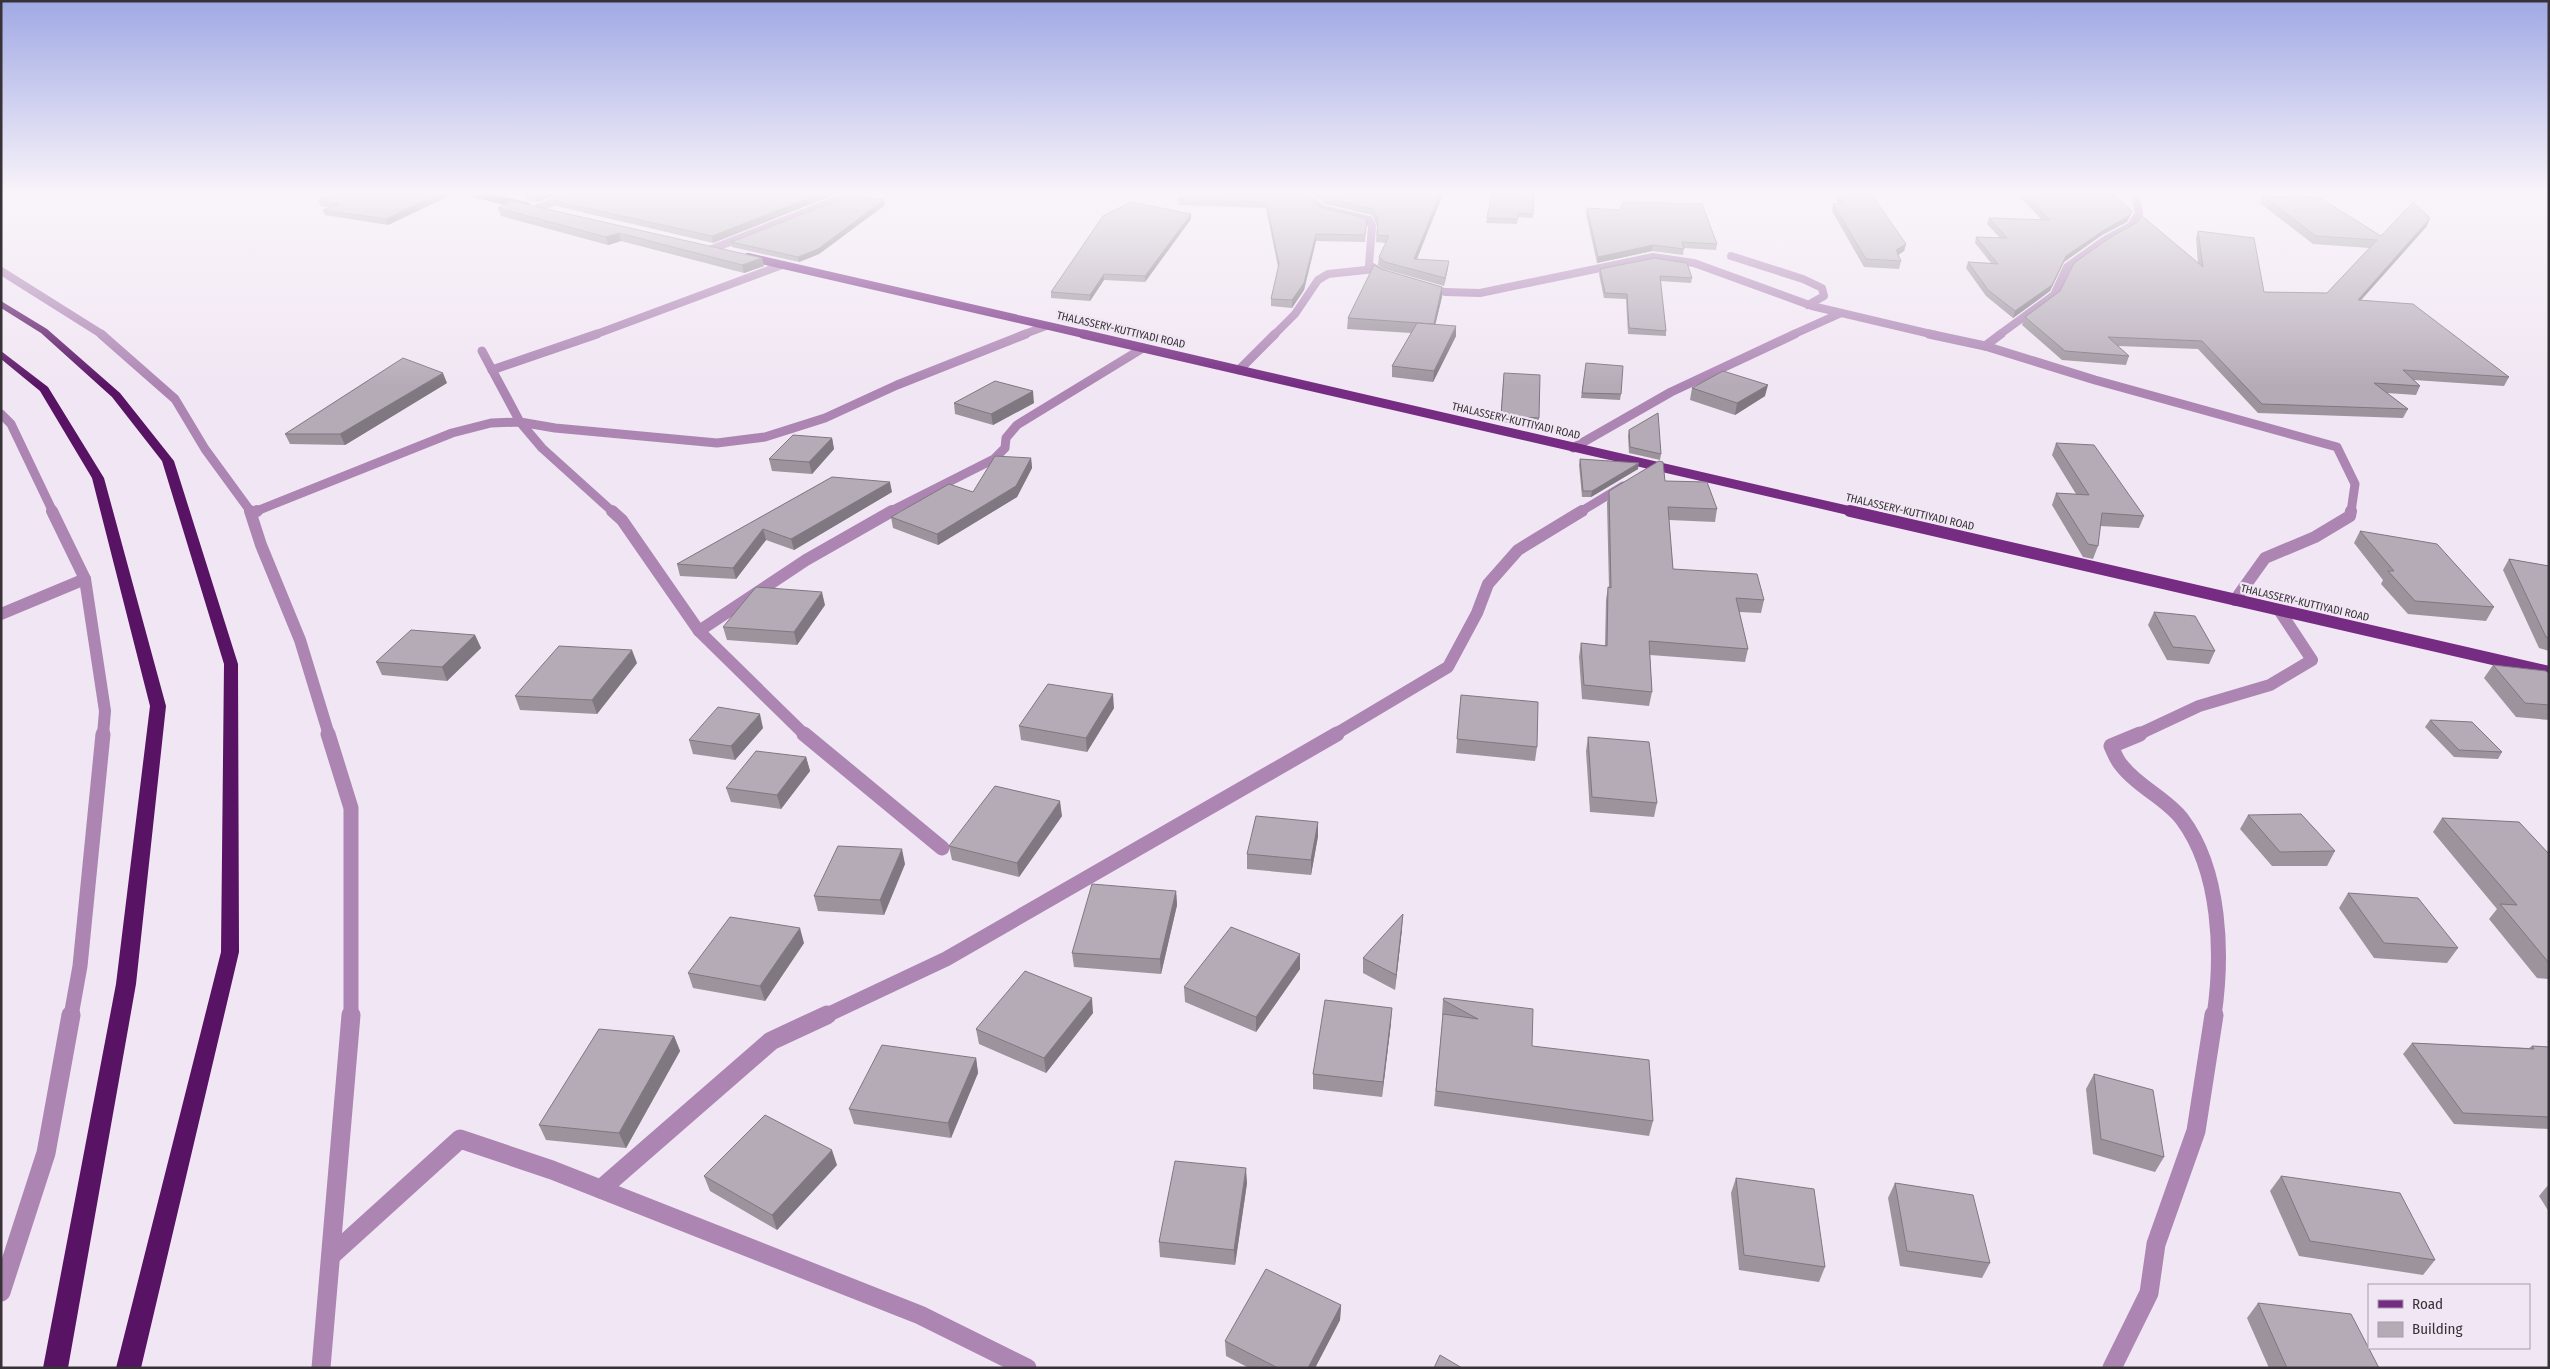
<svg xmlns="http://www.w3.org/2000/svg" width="2550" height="1369" font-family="'Fira Sans Condensed',sans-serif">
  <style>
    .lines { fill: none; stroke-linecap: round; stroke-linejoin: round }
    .minor-far4 { stroke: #ac85b3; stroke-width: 8 }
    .minor-far3 { stroke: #ac85b3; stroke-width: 9 }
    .minor-far2 { stroke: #ac85b3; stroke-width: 12 }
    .minor-far1 { stroke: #ac85b3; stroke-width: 15 }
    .minor { stroke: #ac85b3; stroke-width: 19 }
    .major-far2 { stroke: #752c82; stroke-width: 8 }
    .major-far1 { stroke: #752c82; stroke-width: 9 }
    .major { stroke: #752c82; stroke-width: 12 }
    .highway { fill: #581364; fill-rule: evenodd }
    .wall { fill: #9c939d }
    .shaded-wall { fill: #7f7880 }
    .building { fill: #b5abb7; stroke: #7f7880 }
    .labels { text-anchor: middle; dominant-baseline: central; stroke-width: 4.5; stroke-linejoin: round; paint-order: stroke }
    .far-street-label { font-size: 11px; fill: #363237; stroke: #f1e6f3 }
  </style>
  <rect width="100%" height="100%" fill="#f1e6f3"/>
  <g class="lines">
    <g class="minor-far4">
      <path d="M1304,194L1322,209L1369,220L1372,226L1369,265L1388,276"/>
      <path d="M538,208L572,194"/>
      <path d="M712,249L852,194"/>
      <path d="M1731,256L1803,279L1822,288L1824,296L1808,305"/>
      <path d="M1,271L103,335"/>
      <path d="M1426,287L1445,292L1480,293L1653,257L1694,263L1812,306L1935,335"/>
      <path d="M594,335L782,265"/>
      <path d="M1022,335L1046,326"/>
      <path d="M1274,335L1295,314L1318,280L1328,274L1375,269"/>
      <path d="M1792,335L1841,313"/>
      <path d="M1999,335L2054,295L2067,267L2105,240L2131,226L2139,213L2135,194"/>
    </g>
    <g class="minor-far3">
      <path d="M101,334L175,399L205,449L251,512"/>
      <path d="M1929,334L1985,346L2001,334"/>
      <path d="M1985,346L2095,380L2337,447L2355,484L2351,512"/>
      <path d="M482,351L520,422L542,448L613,512"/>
      <path d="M492,370L597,334"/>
      <path d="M1239,370L1275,334"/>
      <path d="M1,414L11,424L53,512"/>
      <path d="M1573,448L1671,392L1795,334"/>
      <path d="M254,512L452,433L491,423L520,422L555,428L717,443L765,437L825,418L897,385L1026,334"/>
      <path d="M889,512L994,459L1005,448L1006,438L1017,425L1143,348"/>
      <path d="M1580,512L1623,486"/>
    </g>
    <g class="minor-far2">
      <path d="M52,511L85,579L105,711L103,735"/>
      <path d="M250,511L261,545L300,640L329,735"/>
      <path d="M612,511L622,520L699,631L805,735"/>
      <path d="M252,513L257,511"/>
      <path d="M2235,600L2265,558L2315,537L2350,516L2351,511"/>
      <path d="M1,614L85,579"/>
      <path d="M699,631L806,560L892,511"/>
      <path d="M1334,735L1448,667L1477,613L1488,584L1518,550L1582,511"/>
      <path d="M2137,735L2199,706L2270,685L2312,660L2279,610"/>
    </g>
    <g class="minor-far1">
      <path d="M328,734L351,808V1016"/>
      <path d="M804,734L942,848"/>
      <path d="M2140,734L2111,746C2114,752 2117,761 2122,766C2138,787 2166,798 2182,819C2221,871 2223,955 2214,1016"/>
      <path d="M71,1016L80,966L103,734"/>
      <path d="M825,1016L946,959L1337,734"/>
    </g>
    <g class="minor">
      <path d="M601,1189L771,1041L827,1015"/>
      <path d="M332,1255L460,1139L552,1170L920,1315L1027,1368"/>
      <path d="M1,1292L46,1153L71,1015"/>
      <path d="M321,1368L351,1015"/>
      <path d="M2112,1368L2149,1293L2156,1244L2196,1131L2214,1015"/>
    </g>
    <g class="major-far2">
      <path d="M477,194L526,206"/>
      <path d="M748,257L1088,335"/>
    </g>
    <path class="major-far1" d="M1083,334L1855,512"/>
    <path class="major" d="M1850,511L2549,672"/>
    <g class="highway">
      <path d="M1,301L47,329L120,393L174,461L238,664L239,952L141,1368H116L221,952L224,664L162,461L112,397L41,333L1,308Z"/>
      <path d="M1,351L48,387L104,478L166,706L136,984L68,1368H43L116,984L150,706L92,478L40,391L1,359Z"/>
    </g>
  </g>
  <g class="wall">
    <path d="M338,194H453L388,225L325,215L323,210L329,207L321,206L318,200Z"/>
    <path d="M525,194H558L537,202L527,200Z"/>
    <path d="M569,194H836L713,243L556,206L555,201Z"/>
    <path d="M1183,194L1319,207L1367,220L1365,242L1316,241L1304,290L1292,308L1271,306V299L1278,267L1266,208L1179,205L1178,199Z"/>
    <path d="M1313,194H1443L1417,259L1448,268L1444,286L1384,269L1378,265L1379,257L1386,243L1376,242L1377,226L1372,215L1325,204Z"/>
    <path d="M1492,194L1533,214V218L1518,217L1517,224L1486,223Z"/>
    <path d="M1835,194H1871L1906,244L1904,251L1898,255L1901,261L1899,269L1864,267L1832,211L1833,204H1838Z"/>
    <path d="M2017,194H2113L2132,211L2130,216L2127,222L2102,235L2064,262L2050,291L2013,318L1986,296L1966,268L1968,262L1991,263L1975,243L1976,237L2000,238L1987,224L1989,218L2042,220Z"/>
    <path d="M2263,196L2381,236L2427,226L2361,300L2509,377L2504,386L2414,380L2420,386L2416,395L2387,393L2408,409L2403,418L2258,413L2198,349L2118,346L2129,356L2126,365L2062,360L2022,325L2025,317L2198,264L2196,238L2198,231L2264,292L2327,293L2370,248L2313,244L2260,203Z"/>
    <path d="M511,201L764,266L744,273L621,241L608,245L501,216L498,208Z"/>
    <path d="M885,205L819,254L799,262L732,247L731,242Z"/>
    <path d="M1587,208L1717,244L1716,250L1684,248L1683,255L1652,251L1597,263L1586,214Z"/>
    <path d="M1191,219L1145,282L1104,280L1090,301L1051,298V292Z"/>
    <path d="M1381,269L1442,287V297L1435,324L1456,336L1433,382L1392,377V366L1411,333L1347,329L1348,318Z"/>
    <path d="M1600,269L1692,278L1691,283L1660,281L1666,331V336L1628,334L1626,299L1604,298L1599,274Z"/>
    <path d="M1586,363L1621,394L1620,400L1581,398Z"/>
    <path d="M1504,373L1539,418L1538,424L1500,422Z"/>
    <path d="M447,383L345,445L290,444L285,434Z"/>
    <path d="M1692,388L1765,396L1735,415L1690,400Z"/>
    <path d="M954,403H1034L993,425L955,414Z"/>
    <path d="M1629,430L1661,454L1660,460L1629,453L1628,436Z"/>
    <path d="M832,438L834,449L812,474L772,471L769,459Z"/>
    <path d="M2056,443L2144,516L2139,528L2100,526L2098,546L2093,559L2083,557L2052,505L2056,493L2076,494L2052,455Z"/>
    <path d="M1031,458L1032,468L1017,497L938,545L893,528L891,517L973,492Z"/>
    <path d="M1580,459L1638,469L1591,497H1582L1579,465Z"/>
    <path d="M832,477L892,492L794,550L766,540L736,579L680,576L677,564Z"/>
    <path d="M1665,481L1717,509L1715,522L1669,520L1673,569L1764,600L1761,613L1739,612L1748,649L1745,662L1650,655L1652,692L1649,706L1582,699L1579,657L1581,643L1605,646L1606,600L1608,587L1609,588L1607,503L1609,491Z"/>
    <path d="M2360,531L2494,607L2486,621L2408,614L2381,584L2383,580L2354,543Z"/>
    <path d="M2509,559L2549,566V651L2539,648L2503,570Z"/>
    <path d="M825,605L797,645L727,640L723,627Z"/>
    <path d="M2154,612L2215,651L2209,664L2167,660L2148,625Z"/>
    <path d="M475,635L481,648L447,681L382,675L376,662Z"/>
    <path d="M637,663L597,714L520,710L515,696Z"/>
    <path d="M2493,665L2549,674V720L2516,717L2484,678Z"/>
    <path d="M1461,695L1537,747L1535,761L1456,753Z"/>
    <path d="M1114,708L1087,752L1021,740L1019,726Z"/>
    <path d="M2430,720L2502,752L2498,759L2454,757L2425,727Z"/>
    <path d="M763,728L735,760L693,754L689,740Z"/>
    <path d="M1588,737L1657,803L1654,817L1590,812L1586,751Z"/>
    <path d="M806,757L810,771L781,809L731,802L726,788Z"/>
    <path d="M2248,815L2335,851L2327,866H2272L2240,829Z"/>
    <path d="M1062,816L1019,877L952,860L949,846Z"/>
    <path d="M2442,818L2549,854V979L2537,978L2489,919L2497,909L2433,832Z"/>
    <path d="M1318,822V836L1311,875L1247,869V854Z"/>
    <path d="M905,864L884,915L818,911L814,896Z"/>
    <path d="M1176,891L1177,905L1161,974L1074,967L1072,953Z"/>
    <path d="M2348,893L2458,948L2447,963L2374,958L2339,908Z"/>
    <path d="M1402,929L1395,990L1363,973V958Z"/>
    <path d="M804,943L765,1001L693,988L688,973Z"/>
    <path d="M1300,969L1256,1032L1185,1002L1184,987Z"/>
    <path d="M1443,1000L1532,1046L1653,1121L1649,1136L1434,1106L1443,1016L1442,1015Z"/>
    <path d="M1093,1013L1046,1073L979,1044L976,1029Z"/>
    <path d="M1391,1023L1382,1097L1313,1089V1074Z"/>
    <path d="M674,1036L680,1051L626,1148L546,1140L539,1125Z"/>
    <path d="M2412,1043L2529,1048L2532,1046L2549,1047V1129L2454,1124L2403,1054Z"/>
    <path d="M976,1058L978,1073L951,1138L854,1124L849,1109Z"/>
    <path d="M2094,1074L2164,1157L2155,1172L2093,1154L2086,1089Z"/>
    <path d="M837,1165L777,1230L710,1191L704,1176Z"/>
    <path d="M2281,1176L2435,1260L2423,1275L2299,1256L2270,1191Z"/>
    <path d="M1736,1178L1825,1267L1819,1282L1739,1270L1731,1193Z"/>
    <path d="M1247,1183L1235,1265L1160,1257L1159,1242Z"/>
    <path d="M1895,1183L1990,1263L1982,1278L1900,1266L1888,1198Z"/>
    <path d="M2549,1184V1212L2539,1196Z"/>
    <path d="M2258,1303L2379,1368H2269L2247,1318Z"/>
    <path d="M1341,1305L1340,1320L1315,1368H1249L1226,1356L1225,1341Z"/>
  </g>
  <g class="shaded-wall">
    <path d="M439,194H453L388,225L386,219Z"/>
    <path d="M541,194H558L537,202L536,196Z"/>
    <path d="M820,194H836L713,243L712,236Z"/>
    <path d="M1440,194H1443L1414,266V259Z"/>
    <path d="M884,200L885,205L819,254L799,262L798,257Z"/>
    <path d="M2132,211L2130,216L2127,222L2102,235L2064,262L2050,291L2013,318L2015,311L2066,256Z"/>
    <path d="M1191,214V219L1145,282V276Z"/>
    <path d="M2430,218L2427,226L2354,308L2358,300Z"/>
    <path d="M619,233L621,241L608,245L606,237Z"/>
    <path d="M1316,234V241L1304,290L1292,308V300Z"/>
    <path d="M1906,244L1904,251L1894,258L1896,250Z"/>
    <path d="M1653,245L1652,251L1597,263L1598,257Z"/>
    <path d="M762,258L764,266L744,273L742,265Z"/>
    <path d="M1449,261L1448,268L1444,286L1445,278Z"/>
    <path d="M1104,274V280L1090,301V295Z"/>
    <path d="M1442,287V297L1433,334L1434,324Z"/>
    <path d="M1456,326V336L1433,382L1434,371Z"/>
    <path d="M443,373L447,383L345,445L340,434Z"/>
    <path d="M1768,385L1765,396L1735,415L1737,403Z"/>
    <path d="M1033,391L1034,403L993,425L991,414Z"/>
    <path d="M832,438L834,449L812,474L809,462Z"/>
    <path d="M1031,458L1032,468L1017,497L938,545L937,534Z"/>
    <path d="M1639,463L1638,469L1591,497L1592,491Z"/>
    <path d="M890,482L892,492L794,550L791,539Z"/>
    <path d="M763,529L766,540L736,579L733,568Z"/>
    <path d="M822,592L825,605L797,645L794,632Z"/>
    <path d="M475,635L481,648L447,681L442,667Z"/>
    <path d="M632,650L637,663L597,714L592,700Z"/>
    <path d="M1113,694L1114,708L1087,752L1086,738Z"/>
    <path d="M760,714L763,728L735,760L731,746Z"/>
    <path d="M806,757L810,771L781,809L777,795Z"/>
    <path d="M1060,801L1062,816L1019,877L1017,863Z"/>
    <path d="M1318,822V836L1311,875V860Z"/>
    <path d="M902,849L905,864L884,915L880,900Z"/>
    <path d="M1176,891L1177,905L1161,974L1160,959Z"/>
    <path d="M1403,914L1402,929L1395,990L1396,975Z"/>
    <path d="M800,928L804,943L765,1001L760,986Z"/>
    <path d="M1300,954V969L1256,1032V1017Z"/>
    <path d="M1092,998L1093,1013L1046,1073L1044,1058Z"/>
    <path d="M1392,1008L1391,1023L1382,1097L1383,1082Z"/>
    <path d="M674,1036L680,1051L626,1148L619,1133Z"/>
    <path d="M976,1058L978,1073L951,1138L948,1123Z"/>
    <path d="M832,1150L837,1165L777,1230L772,1215Z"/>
    <path d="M1246,1168L1247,1183L1235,1265L1234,1250Z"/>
    <path d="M1341,1305L1340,1320L1315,1368H1308Z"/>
  </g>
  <g class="building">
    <path d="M338,194H439L386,219L323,210L339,204L318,200Z"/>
    <path d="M527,194H541L536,196Z"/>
    <path d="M569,194H820L712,236L555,201Z"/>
    <path d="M1183,194H1304L1319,207L1365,218L1367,220L1365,235L1316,234L1304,283L1292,300L1271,299L1279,264L1266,202L1178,199Z"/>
    <path d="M1321,194H1440L1414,259L1449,261L1445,278L1385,262L1379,257L1389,236L1377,235L1378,219L1372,209L1325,197Z"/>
    <path d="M1492,194H1534L1533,214L1518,213V219L1487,218Z"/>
    <path d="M1839,194H1871L1906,244L1896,250L1901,261L1866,259L1833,204H1843Z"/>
    <path d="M2024,194H2113L2132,211L2129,216L2104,230L2066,256L2052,285L2015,311L1988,290L1968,262L1998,264L1976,237L2007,238L1989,218L2050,220Z"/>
    <path d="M849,196L884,200L818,249L798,257L731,242Z"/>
    <path d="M2263,196L2320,198L2381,236L2413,202L2430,218L2358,300L2413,304L2509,377L2403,370L2420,386L2374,383L2408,409L2262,404L2202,341L2108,337L2129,356L2065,351L2025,317L2060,291L2074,263L2111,237L2136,223L2142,216L2203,267L2198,231L2254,238L2264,292L2327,293L2377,240L2316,236Z"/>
    <path d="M511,201L762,258L742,265L619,233L606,237L498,208Z"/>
    <path d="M1131,202L1191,214L1145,276L1104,274L1090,295L1051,292L1103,216Z"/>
    <path d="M1623,202L1702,204L1717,244L1682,242L1684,249L1653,245L1598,257L1587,208L1620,210Z"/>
    <path d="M1654,258L1687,263L1692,278L1660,276L1666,331L1629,328L1627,294L1605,293L1600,269Z"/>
    <path d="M1374,265L1381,269L1442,287L1434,324L1348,318Z"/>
    <path d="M1417,323L1456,326L1434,371L1392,366Z"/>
    <path d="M403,358L443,373L340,434H285Z"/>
    <path d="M1586,363L1623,366L1621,394L1582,393Z"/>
    <path d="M1723,371L1768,385L1737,403L1692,388Z"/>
    <path d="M1504,373L1540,375L1539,418L1501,416Z"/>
    <path d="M995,381L1033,391L991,414L954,403Z"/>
    <path d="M1658,413L1661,454L1630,447L1629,430Z"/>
    <path d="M793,435L832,438L809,462L769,459Z"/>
    <path d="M2056,443L2094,445L2144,516L2102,513L2098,546L2088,544L2056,493L2089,495Z"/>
    <path d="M995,456L1031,458L1016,486L937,534L891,517L949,484L973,492Z"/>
    <path d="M1580,459L1639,463L1592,491H1583Z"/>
    <path d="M1659,461L1663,462L1665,481L1707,482L1717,509L1668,507L1673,569L1757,574L1764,600L1736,598L1748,649L1649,641L1652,692L1584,685L1581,643L1607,646L1608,587L1611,588L1609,491Z"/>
    <path d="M832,477L890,482L791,539L763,529L733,568L677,564Z"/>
    <path d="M2360,531L2437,544L2494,607L2415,601L2388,571H2394Z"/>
    <path d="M2509,559L2549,566V638L2546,637Z"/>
    <path d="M756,587L822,592L794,632L723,627Z"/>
    <path d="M2154,612L2195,616L2215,651L2173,647Z"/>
    <path d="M411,630L475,635L442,667L376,662Z"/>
    <path d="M559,646L632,650L592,700L515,696Z"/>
    <path d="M2493,665L2546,671L2549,674V705L2525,703Z"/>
    <path d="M1048,684L1113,694L1086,738L1019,726Z"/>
    <path d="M1461,695L1538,702L1537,747L1457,739Z"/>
    <path d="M718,707L760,714L731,746L689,740Z"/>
    <path d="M2430,720L2472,722L2502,752L2459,750Z"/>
    <path d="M1588,737L1649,742L1657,803L1592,797Z"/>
    <path d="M756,751L806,757L777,795L726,788Z"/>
    <path d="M995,786L1060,801L1017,863L949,846Z"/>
    <path d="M2301,814L2335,851L2280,852L2248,815Z"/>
    <path d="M1256,816L1318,822L1311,860L1247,854Z"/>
    <path d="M2442,818L2519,822L2549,854V963L2500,904L2517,905Z"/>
    <path d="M838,846L902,849L880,900L814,896Z"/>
    <path d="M1092,884L1176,891L1160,959L1072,953Z"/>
    <path d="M2348,893L2418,898L2458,948L2384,943Z"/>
    <path d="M1403,914L1396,975L1363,958Z"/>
    <path d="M730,917L800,928L760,986L688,973Z"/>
    <path d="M1231,927L1300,954L1256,1017L1184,987Z"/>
    <path d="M1025,971L1092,998L1044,1058L976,1029Z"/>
    <path d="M1444,998L1533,1009L1532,1046L1649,1060L1653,1121L1436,1091L1443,1014L1478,1019L1443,1000Z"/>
    <path d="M1325,1000L1392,1008L1383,1082L1313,1074Z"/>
    <path d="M599,1029L674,1036L619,1133L539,1125Z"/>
    <path d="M2412,1043L2534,1049L2532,1046L2549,1047V1117L2463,1113Z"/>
    <path d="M882,1045L976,1058L948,1123L849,1109Z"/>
    <path d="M2094,1074L2153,1090L2164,1157L2101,1139Z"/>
    <path d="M765,1115L832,1150L772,1215L704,1176Z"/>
    <path d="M1175,1161L1246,1168L1234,1250L1159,1242Z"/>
    <path d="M2281,1176L2400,1193L2435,1260L2310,1241Z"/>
    <path d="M1736,1178L1814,1189L1825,1267L1744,1255Z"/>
    <path d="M1895,1183L1973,1195L1990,1263L1907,1251Z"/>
    <path d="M1266,1269L1341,1305L1308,1368H1278L1225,1341Z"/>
    <path d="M2258,1303L2351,1314L2379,1368H2287Z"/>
    <path d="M1440,1355L1462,1368H1434Z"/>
  </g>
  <linearGradient id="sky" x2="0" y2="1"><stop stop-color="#a0a9e4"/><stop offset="0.5" stop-color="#f9f4fa"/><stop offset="1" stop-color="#f9f4fa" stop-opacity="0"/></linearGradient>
  <rect width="2550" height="386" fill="url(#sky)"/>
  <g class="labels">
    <g class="far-street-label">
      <text transform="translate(1121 330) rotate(13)">THALASSERY-KUTTIYADI ROAD</text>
      <text transform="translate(1516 421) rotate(13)">THALASSERY-KUTTIYADI ROAD</text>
      <text transform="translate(1910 512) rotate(13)">THALASSERY-KUTTIYADI ROAD</text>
      <text transform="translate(2305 603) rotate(13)">THALASSERY-KUTTIYADI ROAD</text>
    </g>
  </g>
  <rect width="2550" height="1369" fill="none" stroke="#363237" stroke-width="5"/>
  <rect x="2368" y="1284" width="162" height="65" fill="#f1e6f3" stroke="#a69ea8"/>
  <rect x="2378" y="1300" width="25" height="8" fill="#752c82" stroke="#a69ea8"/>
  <text x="2412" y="1309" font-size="15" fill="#363237">Road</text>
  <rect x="2378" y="1322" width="25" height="15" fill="#b5abb7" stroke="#a69ea8"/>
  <text x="2412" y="1334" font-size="15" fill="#363237">Building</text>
</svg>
